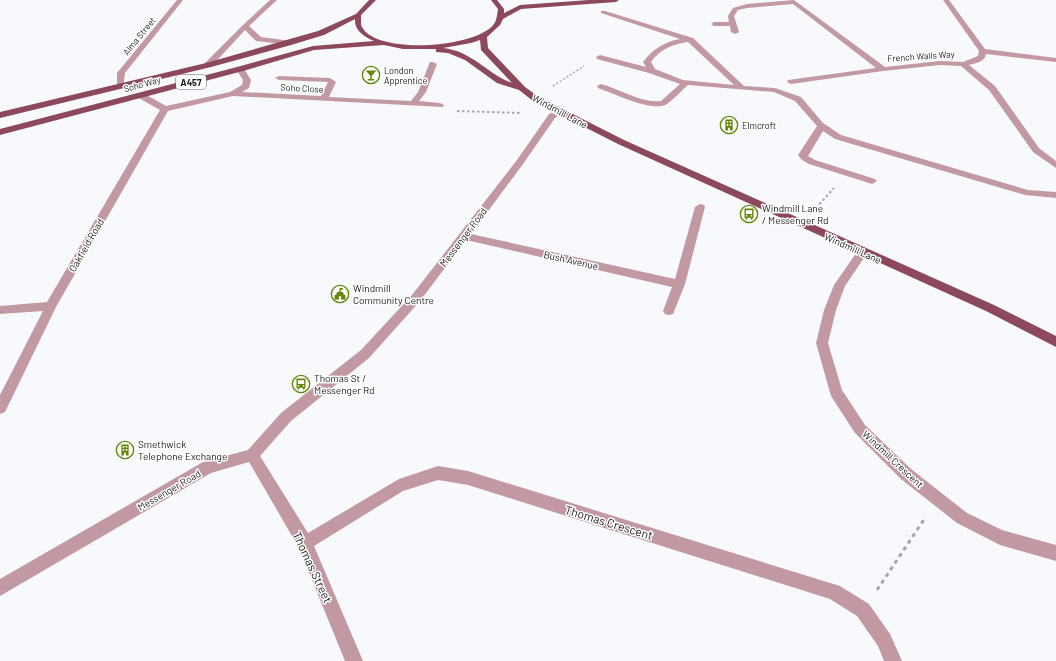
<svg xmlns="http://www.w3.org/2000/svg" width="1056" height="661" font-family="Barlow,sans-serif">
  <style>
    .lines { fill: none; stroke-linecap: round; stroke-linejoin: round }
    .path-far2 { stroke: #a7a7ab; stroke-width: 1.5; stroke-dasharray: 2 2; stroke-linecap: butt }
    .path-far1 { stroke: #a7a7ab; stroke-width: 2; stroke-dasharray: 2.5 2.5; stroke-linecap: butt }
    .path { stroke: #a7a7ab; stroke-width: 3; stroke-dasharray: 4 4; stroke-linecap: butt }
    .minor { fill: #c299a3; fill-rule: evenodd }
    .major { fill: #8d495c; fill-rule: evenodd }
    .labels { text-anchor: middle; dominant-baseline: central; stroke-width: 3; stroke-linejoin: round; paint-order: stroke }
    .far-street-label { font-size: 9px; fill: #1b1b1d; stroke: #fff }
    .far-poi-label { font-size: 9px; fill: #1b1b1d; stroke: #fff; text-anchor: start }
    .shield { fill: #fff; stroke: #5f5f61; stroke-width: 1 }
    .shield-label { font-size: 9px; font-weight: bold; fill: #1b1b1d }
    .street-label { font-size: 10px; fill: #1b1b1d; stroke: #fff }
    .poi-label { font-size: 10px; fill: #1b1b1d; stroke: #fff; text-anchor: start }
    .near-street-label { font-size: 12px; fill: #1b1b1d; stroke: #fff }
  </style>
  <rect width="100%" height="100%" fill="#f8f9fd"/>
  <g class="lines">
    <path class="path-far2" d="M553,86L584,66"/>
    <g class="path-far1">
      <path d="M457,111L522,113"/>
      <path d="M816,208L834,188"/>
    </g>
    <path class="path" d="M877,590L925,518"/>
    <g class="minor">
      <path d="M177,0H183L125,73L123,88H117V73Z"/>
      <path d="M270,0H277L249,26L261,37L291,41V45L256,41L245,30L211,67H205V63L243,25Z"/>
      <path d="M794,0L885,67L940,61L963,62L978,56L979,51L943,0H949L985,49L1056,58V62L986,54C985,62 976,63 969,65L995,86L1039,148L1056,161V168L1033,152L989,90L961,66L940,65L883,71L791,84L787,82L788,80L876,68L793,4L747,8L738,10L734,16L739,32L735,34L731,32L730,26H714L711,24L714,22H729L728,16L733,8L747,4Z"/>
      <path d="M601,11H605L693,38L744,86L775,88L801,97L823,123L841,135L1028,190L1056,192V198L1025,195L835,139L823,131L808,156L815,160L875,179L877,181L872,184L809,164L802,160L798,155L817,126L795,101L774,92L688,85C681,91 674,99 667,104C653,113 613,93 598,88L597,86L601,84C620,89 640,103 661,101L680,84L649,73L597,59L596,57L600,55L646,67L643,62C653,49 664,42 680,39L601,13ZM688,42L734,85L683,80L655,69L651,62C660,49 673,44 688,42Z"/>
      <path d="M430,62H433L437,64L426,92L419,101L440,103L444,105L443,107L233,96L168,111L56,307L5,412L0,414V395L43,311L0,314V306L47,302L160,110L137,97V93H143L166,106L230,92L242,85L243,80L236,69L240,67H243L251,80L249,88L242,92L321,96L328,82L279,80L275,78L279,76L330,78L336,82L329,97L411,101L418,92Z"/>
      <path d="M560,109L563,110L564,112L555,118L523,164L471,234L675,279L695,207L700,204L704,205L705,207L685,284L673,314L669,315L665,314L663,311L672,287L466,240L420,301L369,358L291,421L260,456L308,533L399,479L438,466L468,471L840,586L869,604L890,634L902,661H884L878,646L857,616L830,599L468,485L438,480L403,491L314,546L363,661H345L299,548L249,462L211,473L0,596V579L203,462L248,450L281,413L361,350L412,295L517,160L549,114Z"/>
      <path d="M863,248L867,249L868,252L845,286L836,310L828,343L842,390L865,425L911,469L967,513L1002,530L1056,545V561L1000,545L957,523L901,479L855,433L831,396L816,343L824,310L834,285L859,249Z"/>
    </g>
    <path class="major" d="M369,0H376L361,15C361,18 361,22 361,25C373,56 477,48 494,24C497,20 497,14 498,9L491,0H497L504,9V13L520,5L589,0H619L616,2L521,9L503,19L500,25L487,37L488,48L525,87L539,97L624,140L994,305L1056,336V347L986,311L618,144L533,101L519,90L497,83L465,60L448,53L436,52V49H403L384,45L314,50L243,71L0,135V129L237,67L313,46L374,41C364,37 354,30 355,19L324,35L291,45L211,67L0,118V112L206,63L318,31L356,14ZM480,40L481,50L512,83C486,73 472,51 443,48L471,43Z"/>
  </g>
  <defs>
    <symbol id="bar-ring" viewBox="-11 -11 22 22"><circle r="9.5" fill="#fff" stroke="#648708" stroke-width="1.5"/><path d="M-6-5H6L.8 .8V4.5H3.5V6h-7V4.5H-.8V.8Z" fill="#648708"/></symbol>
    <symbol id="building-ring" viewBox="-11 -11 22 22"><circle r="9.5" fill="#fff" stroke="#648708" stroke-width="1.5"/><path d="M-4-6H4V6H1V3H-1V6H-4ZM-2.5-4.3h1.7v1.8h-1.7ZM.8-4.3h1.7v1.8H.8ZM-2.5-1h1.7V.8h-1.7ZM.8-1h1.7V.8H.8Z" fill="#648708"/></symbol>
    <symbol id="bus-ring" viewBox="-11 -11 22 22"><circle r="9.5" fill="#fff" stroke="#648708" stroke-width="1.5"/><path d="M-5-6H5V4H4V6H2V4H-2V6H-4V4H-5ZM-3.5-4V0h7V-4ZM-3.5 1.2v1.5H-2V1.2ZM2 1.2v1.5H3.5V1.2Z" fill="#648708"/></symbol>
    <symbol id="civic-ring" viewBox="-11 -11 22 22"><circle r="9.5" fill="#fff" stroke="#648708" stroke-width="1.5"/><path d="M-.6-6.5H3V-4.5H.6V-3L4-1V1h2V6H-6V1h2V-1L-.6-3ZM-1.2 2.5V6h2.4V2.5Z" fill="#648708"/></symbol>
  </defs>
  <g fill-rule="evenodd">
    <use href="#bar-ring" x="361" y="65" width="20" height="20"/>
    <use href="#building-ring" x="719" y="115" width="20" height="20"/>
    <use href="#bus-ring" x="739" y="204" width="20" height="20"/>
    <use href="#civic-ring" x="330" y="284" width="20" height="20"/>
    <use href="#bus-ring" x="291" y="374" width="20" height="20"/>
    <use href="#building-ring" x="115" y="440" width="20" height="20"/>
  </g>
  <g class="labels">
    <g class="far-street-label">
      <text transform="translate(139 36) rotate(-51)">Alma Street</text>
      <text transform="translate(921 56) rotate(-4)">French Walls Way</text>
      <text transform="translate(142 84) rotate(-15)">Soho Way</text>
      <text transform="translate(302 88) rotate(3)">Soho Close</text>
    </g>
    <g class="far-poi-label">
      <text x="384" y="70">London<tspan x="384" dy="10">Apprentice</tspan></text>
      <text x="742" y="125">Elmcroft</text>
    </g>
    <rect class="shield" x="176" y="75" width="30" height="14" rx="3"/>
    <g class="shield-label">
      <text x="191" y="82">A457</text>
    </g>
    <g class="street-label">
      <text transform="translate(560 111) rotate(28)">Windmill Lane</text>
      <text transform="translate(463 237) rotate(-53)">Messenger Road</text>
      <text transform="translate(86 245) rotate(-60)">Oakfield Road</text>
      <text transform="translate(853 248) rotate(24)">Windmill Lane</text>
      <text transform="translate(571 260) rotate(13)">Bush Avenue</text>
      <text transform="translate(893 459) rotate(43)">Windmill Crescent</text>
      <text transform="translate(169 490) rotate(-30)">Messenger Road</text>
    </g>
    <g class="poi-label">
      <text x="762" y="208">Windmill Lane<tspan x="762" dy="12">/ Messenger Rd</tspan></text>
      <text x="353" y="288">Windmill<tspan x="353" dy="12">Community Centre</tspan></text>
      <text x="314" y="378">Thomas St /<tspan x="314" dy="12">Messenger Rd</tspan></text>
      <text x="138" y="444">Smethwick<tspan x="138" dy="12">Telephone Exchange</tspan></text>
    </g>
    <g class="near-street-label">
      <text transform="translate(609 522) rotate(17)">Thomas Crescent</text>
      <text transform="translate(313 567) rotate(65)">Thomas Street</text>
    </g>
  </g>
</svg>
